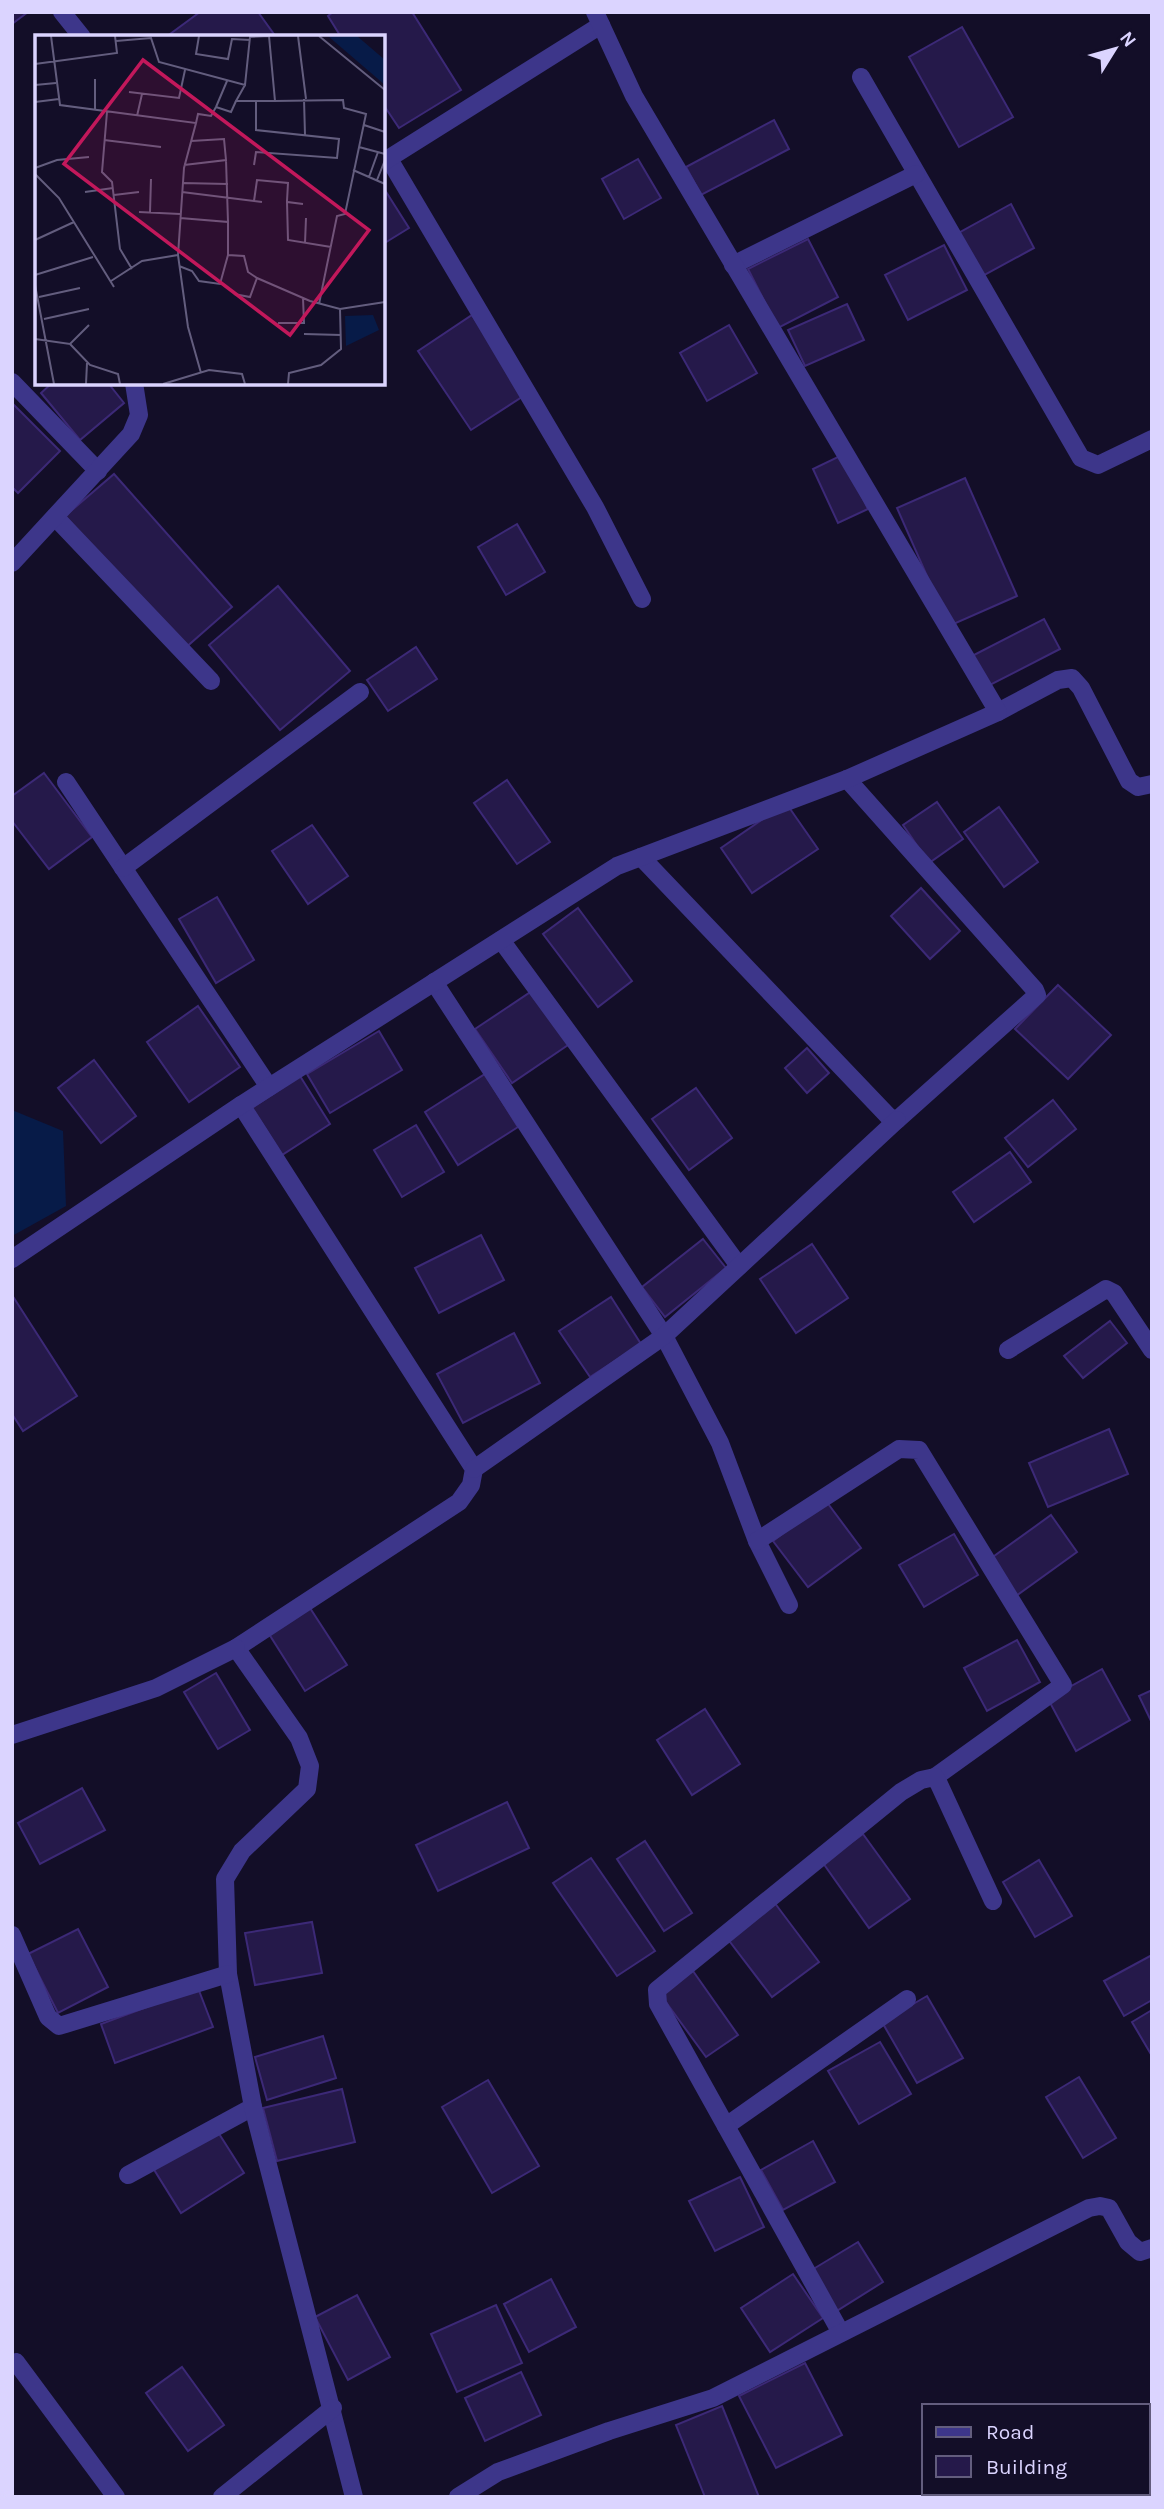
<svg xmlns="http://www.w3.org/2000/svg" width="1164" height="2509" font-family="Karla,sans-serif">
  <style>
    .water { fill: #071b48 }
    .building { fill: #25194a; stroke: #3c2977; stroke-width: 2 }
    .lines { fill: none; stroke-linecap: round; stroke-linejoin: round }
    .service { stroke: #3d368a; stroke-width: 18 }
    .minor { stroke: #3d368a; stroke-width: 18 }
    .inset-road { fill: none; stroke: #635d7e; stroke-width: 2 }
    .view { fill: #c2185b; fill-opacity: 0.15; stroke: #c2185b; stroke-width: 3.5 }
    .inset-edge { fill: none; stroke: #dbd4ff; stroke-width: 3.5 }
  </style>
  <rect width="100%" height="100%" fill="#130e28"/>
  <path class="water" d="M12,1110L63,1131L66,1206L12,1236Z"/>
  <g class="building">
    <path d="M12,12H28L12,24Z"/>
    <path d="M200,12H258L276,37H166Z"/>
    <path d="M333,12H412L461,90L399,128L383,104V37H341L328,16Z"/>
    <path d="M962,27L1013,117L959,147L909,57Z"/>
    <path d="M774,120L789,149L701,195L686,167Z"/>
    <path d="M638,159L661,198L624,219L602,179Z"/>
    <path d="M383,187L409,228L383,244Z"/>
    <path d="M1011,204L1034,248L979,278L955,235Z"/>
    <path d="M808,239L838,297L778,328L748,269Z"/>
    <path d="M944,245L967,290L908,320L885,275Z"/>
    <path d="M847,304L864,340L805,366L788,330Z"/>
    <path d="M472,315L525,395L471,430L418,351Z"/>
    <path d="M729,325L757,373L707,401L680,353Z"/>
    <path d="M52,383H108L124,403L80,440L41,393Z"/>
    <path d="M12,403L60,451L18,493L12,487Z"/>
    <path d="M842,455L868,509L838,523L813,469Z"/>
    <path d="M114,474L232,607L184,649L65,516Z"/>
    <path d="M965,478L1017,596L949,626L897,508Z"/>
    <path d="M517,524L545,572L506,595L478,547Z"/>
    <path d="M278,586L350,671L280,730L209,645Z"/>
    <path d="M1044,619L1060,649L988,686L972,656Z"/>
    <path d="M416,647L437,679L388,711L367,680Z"/>
    <path d="M44,773L92,837L49,869L12,821V796Z"/>
    <path d="M507,780L550,842L517,864L474,803Z"/>
    <path d="M937,802L963,839L929,863L903,825Z"/>
    <path d="M786,803L818,849L752,893L721,848Z"/>
    <path d="M999,807L1038,862L1004,887L964,832Z"/>
    <path d="M312,825L348,876L308,904L272,851Z"/>
    <path d="M921,888L960,931L930,959L891,916Z"/>
    <path d="M217,897L254,960L216,983L179,919Z"/>
    <path d="M578,908L632,981L598,1007L543,934Z"/>
    <path d="M1058,985L1111,1035L1068,1079L1015,1029Z"/>
    <path d="M535,989L571,1043L512,1083L475,1029Z"/>
    <path d="M198,1006L240,1067L189,1102L147,1042Z"/>
    <path d="M379,1031L402,1070L330,1113L307,1074Z"/>
    <path d="M807,1048L829,1073L807,1093L785,1068Z"/>
    <path d="M94,1060L136,1116L101,1143L58,1088Z"/>
    <path d="M485,1074L518,1127L458,1165L425,1112Z"/>
    <path d="M300,1076L330,1124L282,1155L252,1108Z"/>
    <path d="M696,1088L732,1138L689,1170L652,1119Z"/>
    <path d="M1053,1100L1076,1129L1028,1167L1005,1138Z"/>
    <path d="M416,1125L444,1172L402,1197L374,1150Z"/>
    <path d="M1010,1152L1031,1182L974,1222L953,1192Z"/>
    <path d="M481,1235L504,1280L439,1313L415,1268Z"/>
    <path d="M703,1239L726,1268L665,1317L642,1287Z"/>
    <path d="M812,1244L848,1298L796,1333L760,1279Z"/>
    <path d="M12,1295L77,1396L23,1431L12,1414Z"/>
    <path d="M611,1297L641,1344L590,1377L559,1331Z"/>
    <path d="M1110,1321L1127,1343L1083,1378L1064,1356Z"/>
    <path d="M514,1333L540,1383L463,1423L437,1374Z"/>
    <path d="M1109,1429L1128,1474L1048,1507L1029,1463Z"/>
    <path d="M826,1501L861,1548L808,1587L773,1541Z"/>
    <path d="M1051,1515L1077,1552L1016,1596L990,1559Z"/>
    <path d="M954,1534L978,1575L924,1607L899,1565Z"/>
    <path d="M310,1608L347,1665L305,1691L269,1634Z"/>
    <path d="M1017,1640L1040,1682L987,1711L964,1668Z"/>
    <path d="M1102,1669L1130,1720L1076,1751L1048,1699Z"/>
    <path d="M216,1673L250,1730L218,1749L184,1692Z"/>
    <path d="M1152,1690V1723L1139,1696Z"/>
    <path d="M705,1709L740,1764L692,1795L657,1740Z"/>
    <path d="M82,1788L105,1830L40,1864L18,1823Z"/>
    <path d="M507,1802L529,1848L438,1891L416,1845Z"/>
    <path d="M863,1834L910,1899L869,1928L823,1863Z"/>
    <path d="M645,1841L692,1913L664,1931L617,1859Z"/>
    <path d="M591,1858L655,1951L617,1976L553,1883Z"/>
    <path d="M1039,1860L1072,1916L1035,1937L1003,1882Z"/>
    <path d="M774,1902L819,1962L772,1997L727,1938Z"/>
    <path d="M312,1922L322,1973L255,1985L245,1933Z"/>
    <path d="M78,1929L108,1987L58,2013L28,1954Z"/>
    <path d="M1152,1955V2000L1124,2016L1104,1981Z"/>
    <path d="M693,1971L738,2035L706,2057L660,1994Z"/>
    <path d="M198,1988L213,2027L115,2063L101,2024Z"/>
    <path d="M927,1996L963,2058L917,2083L882,2022Z"/>
    <path d="M1152,2010V2056L1132,2022Z"/>
    <path d="M323,2036L336,2078L267,2100L255,2057Z"/>
    <path d="M880,2042L911,2094L859,2124L828,2071Z"/>
    <path d="M1079,2077L1116,2138L1083,2158L1046,2097Z"/>
    <path d="M488,2080L539,2166L492,2193L442,2107Z"/>
    <path d="M342,2089L355,2142L277,2161L263,2108Z"/>
    <path d="M216,2129L244,2173L181,2213L153,2168Z"/>
    <path d="M813,2141L835,2182L783,2210L761,2170Z"/>
    <path d="M740,2177L764,2227L715,2251L689,2201Z"/>
    <path d="M858,2242L883,2282L835,2312L810,2271Z"/>
    <path d="M793,2274L823,2318L770,2352L741,2308Z"/>
    <path d="M551,2279L576,2327L529,2352L504,2304Z"/>
    <path d="M357,2295L390,2357L348,2380L315,2317Z"/>
    <path d="M496,2305L522,2363L457,2392L431,2334Z"/>
    <path d="M805,2363L842,2435L776,2468L739,2396Z"/>
    <path d="M182,2367L224,2425L188,2451L146,2393Z"/>
    <path d="M521,2372L541,2415L485,2441L465,2398Z"/>
    <path d="M722,2406L759,2497H705L676,2425Z"/>
  </g>
  <g class="lines">
    <path class="service" d="M128,2175L253,2107"/>
    <g class="minor">
      <path d="M62,12L82,37"/>
      <path d="M861,77L1081,458L1098,465L1152,439"/>
      <path d="M389,159L595,507L642,599"/>
      <path d="M383,162L601,25"/>
      <path d="M733,265L916,174"/>
      <path d="M12,382L98,471"/>
      <path d="M55,517L211,681"/>
      <path d="M12,563L131,434L139,415L134,383"/>
      <path d="M998,712L1058,680L1072,678L1081,688L1129,781L1138,787L1152,784"/>
      <path d="M66,782L269,1087"/>
      <path d="M641,857L889,1117L897,1120L1037,995L1035,990L847,779"/>
      <path d="M123,868L360,692"/>
      <path d="M501,940L739,1266"/>
      <path d="M434,982L664,1336L720,1443L757,1541L789,1605"/>
      <path d="M241,1105L474,1469L471,1485L459,1502L236,1648L299,1738L310,1766L307,1789L242,1851L225,1879L228,1974L253,2107L354,2497"/>
      <path d="M12,1259L241,1105L617,866L847,779L998,712L634,96L595,12"/>
      <path d="M1008,1350L1106,1289L1114,1293L1152,1350"/>
      <path d="M474,1469L664,1336L897,1120"/>
      <path d="M757,1541L899,1449L919,1450L1063,1685L935,1777"/>
      <path d="M12,1735L156,1688L236,1648"/>
      <path d="M12,1935L48,2017L59,2026L228,1974"/>
      <path d="M726,2126L907,1999"/>
      <path d="M841,2333L658,2004L657,1990L901,1792L921,1780L935,1777L939,1784L993,1901"/>
      <path d="M16,2362L116,2497"/>
      <path d="M222,2497L333,2408"/>
      <path d="M458,2497L498,2472L609,2431L713,2398L1089,2208L1100,2206L1109,2208L1128,2242L1140,2252L1152,2248"/>
    </g>
  </g>
  <g transform="translate(35 35)">
    <rect width="350" height="350" fill="#130e28"/>
    <path d="M293,1H322L350,25V50ZM338,280L344,295L311,311L310,281Z" fill="#071b48"/>
    <path class="inset-road" d="M16,1L25,70L161,88L149,133L143,220M164,1L161,19L193,24L197,4L215,5M234,1L240,66L308,65L309,73L331,79L310,179L302,181L284,269M263,1L271,64M284,1L350,55M81,6L116,3L124,27L210,50L215,2L234,1M0,29L82,18L80,1M0,50L21,48M210,50L201,66H240M94,57L144,63L150,35M269,64L270,100M0,67L24,64M181,72L192,46M60,75V44M72,77L67,137L77,147L85,214L97,234M102,81L107,59M161,88L163,79L176,81L181,72L196,77L201,66M329,90L350,97M69,105L126,112M324,112L350,119M191,125L193,187M149,130L191,125L189,104L156,106M219,130L221,117L302,123L304,104L221,95V66M0,133L22,125L54,122M318,135L350,149M0,139L24,163L79,252M334,142L343,117M342,145L350,125M147,148L193,149M50,157L78,153M147,157L227,167M79,160L104,157M219,166L222,145L253,148L252,166M268,169L252,167L253,205L296,212M104,177L145,179M115,177L116,144M145,183L193,187V220L209,221L213,237L222,243L275,266L305,274L350,267M0,205L39,187M270,208L271,183M144,231L157,236L164,246L185,249L193,220M0,240L58,222M76,246L107,226L143,220L153,292L166,338M0,250L19,349M199,259L215,262L222,243M4,262L45,253M9,284L54,274M243,288H269L268,263M269,299L306,300M0,304L35,309L54,290M35,309L55,330L83,339L85,349M51,349L52,328M128,349L174,335L207,339L210,349M253,349L254,338L286,330L306,314L305,274"/>
    <path class="view" d="M108,25L334,195L255,300L29,129Z"/>
    <rect width="350" height="350" class="inset-edge"/>
  </g>
  <rect width="1164" height="2509" fill="none" stroke="#dbd4ff" stroke-width="28"/>
  <rect x="922" y="2404" width="228" height="91" fill="#130e28" stroke="#635d7e" stroke-width="2"/>
  <rect x="936" y="2427" width="35" height="10" fill="#3d368a" stroke="#635d7e" stroke-width="2"/>
  <text x="986" y="2439" font-size="21" fill="#dbd4ff">Road</text>
  <rect x="936" y="2456" width="35" height="21" fill="#25194a" stroke="#635d7e" stroke-width="2"/>
  <text x="986" y="2474" font-size="21" fill="#dbd4ff">Building</text>
  <g transform="translate(1115 49) rotate(53)" stroke="#130e28" stroke-width="5" paint-order="stroke">
  <path d="M0-5L12 26L0 18L-12 26Z" fill="#dbd4ff"/>
  <text y="-10" font-size="19" font-weight="bold" text-anchor="middle" fill="#dbd4ff">N</text>
  </g>
</svg>
